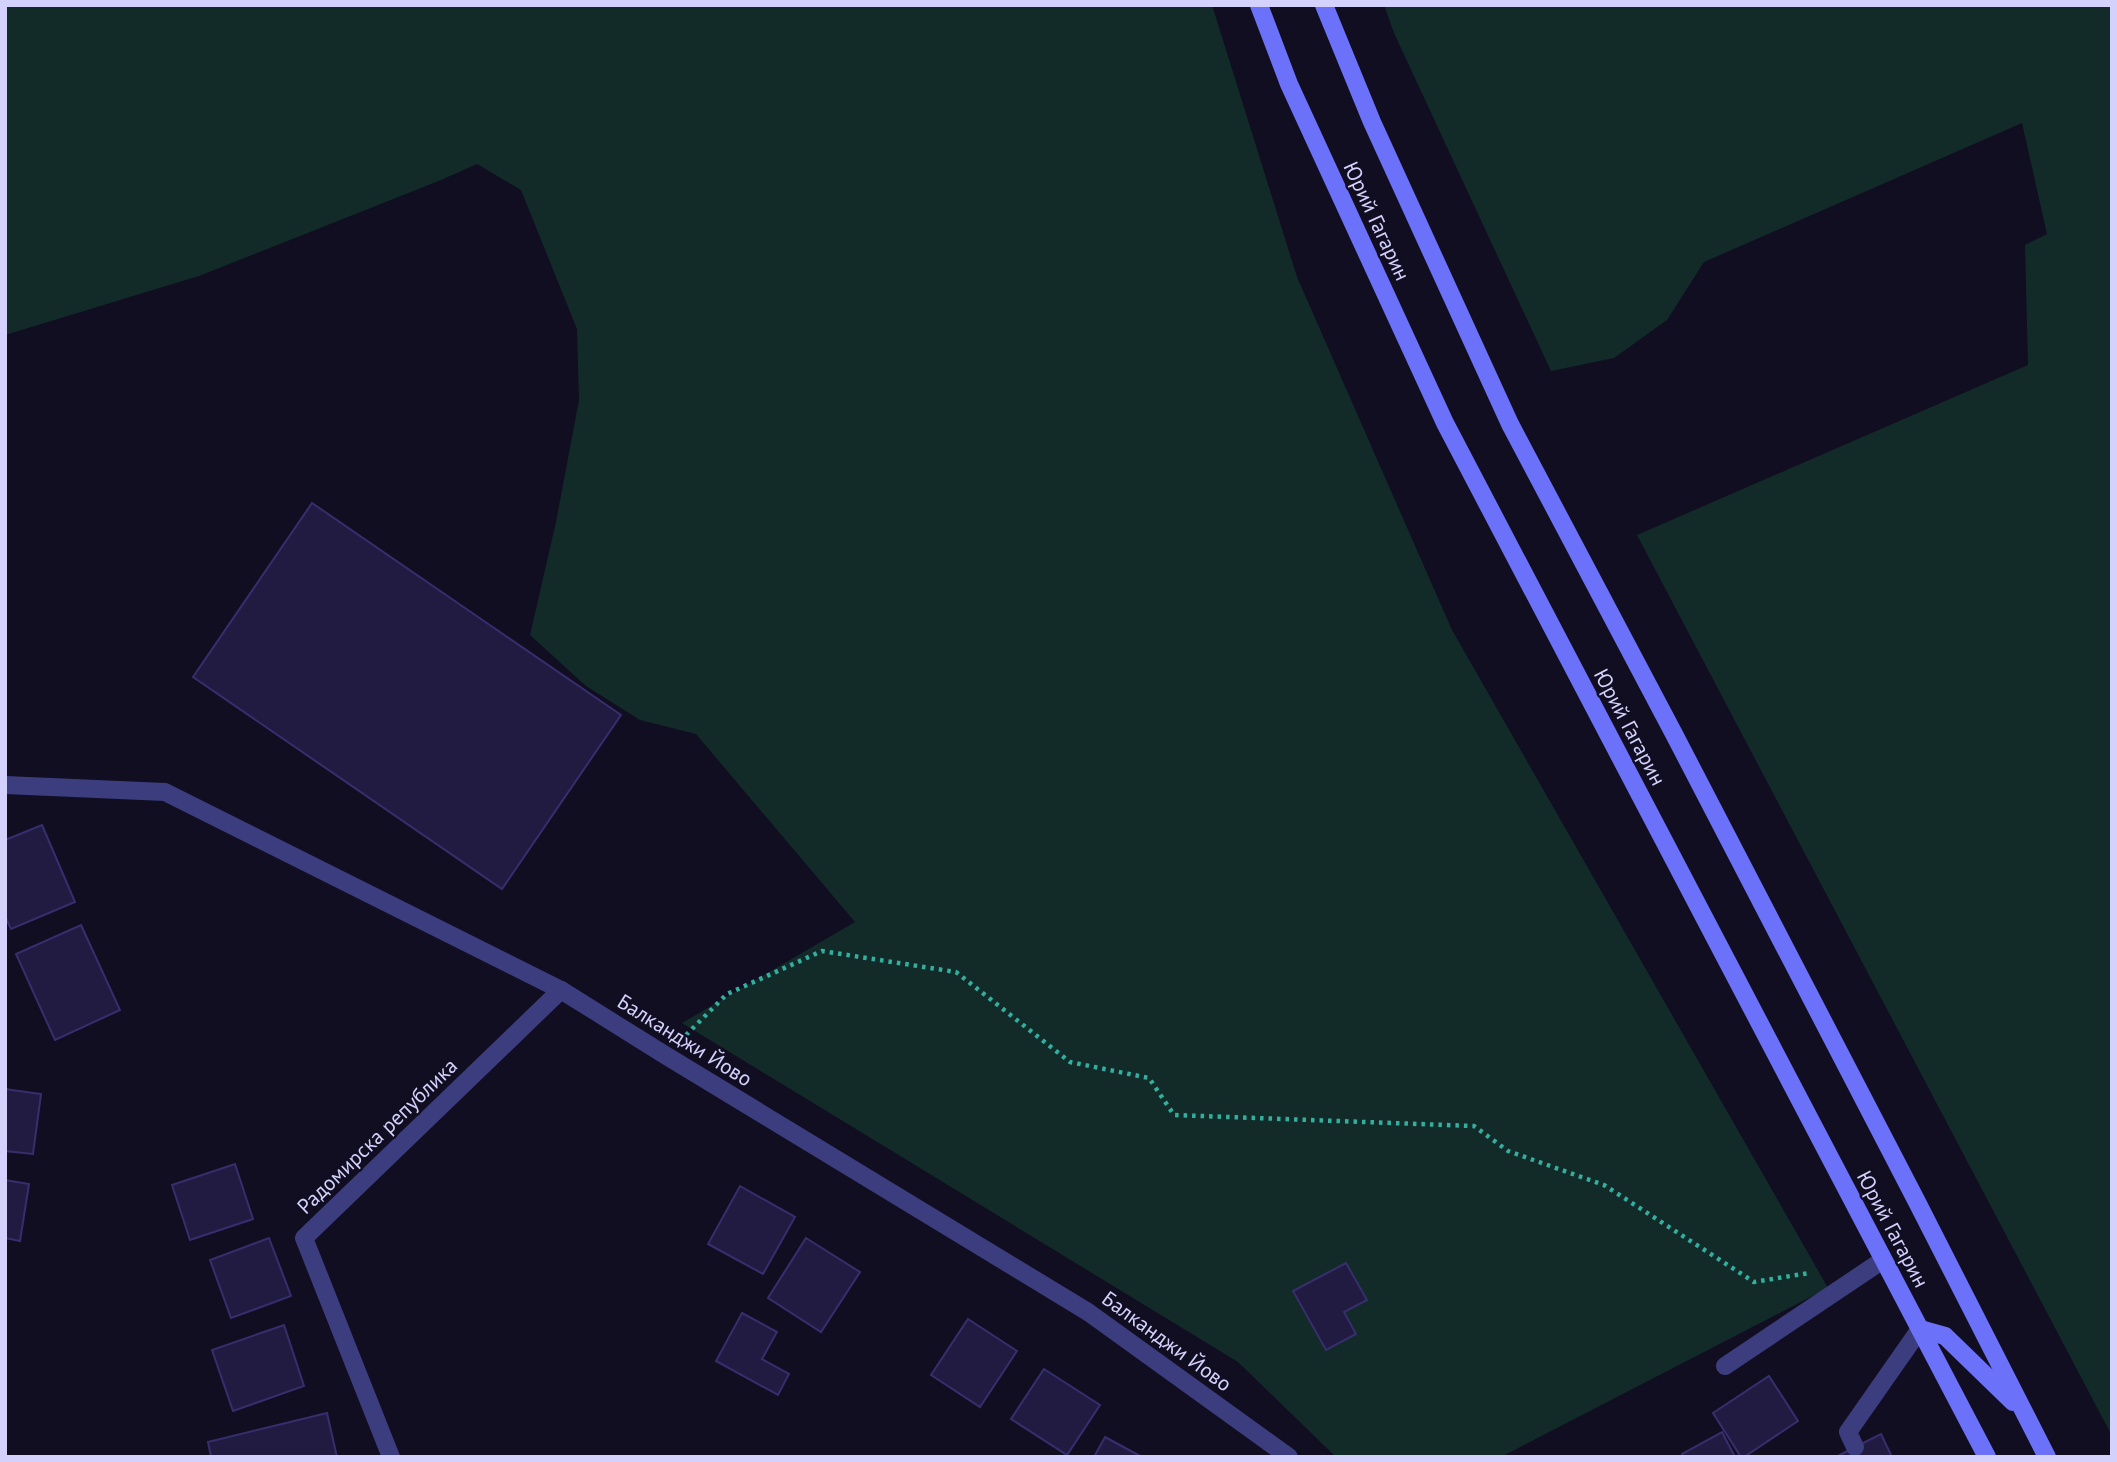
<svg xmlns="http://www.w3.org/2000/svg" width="2117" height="1462" font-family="'PT Sans',sans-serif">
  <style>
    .green { fill: #122b29 }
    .building { fill: #211b42; stroke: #372e6d; stroke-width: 2 }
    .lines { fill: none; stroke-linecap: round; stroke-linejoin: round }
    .path { stroke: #33afa0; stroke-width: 4.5; stroke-dasharray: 3.5 5; stroke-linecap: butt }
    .lane { stroke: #3b3d7f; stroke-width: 18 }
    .street { stroke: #3b3d7f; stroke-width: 18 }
    .secondary { stroke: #6c71f9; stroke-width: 18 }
    .labels { text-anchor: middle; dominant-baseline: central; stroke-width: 5; stroke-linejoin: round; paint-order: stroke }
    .street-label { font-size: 21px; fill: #d4d1fd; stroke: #110e22 }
  </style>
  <rect width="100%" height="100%" fill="#110e22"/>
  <g class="green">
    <path d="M5,5H1212L1297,277L1452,630L1828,1288L1501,1457H1336L1238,1362L682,1023L855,922L696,734L640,720L586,686L530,635L556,522L579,400L577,329L521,190L477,164L441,180L199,276L5,335Z"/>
    <path d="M1384,5H2112V1436L1637,535L2028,365L2025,245L2047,234L2022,123L1704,262L1667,320L1614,358L1551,371L1394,33Z"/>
  </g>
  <g class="building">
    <path d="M312,503L621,715L502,889L193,677Z"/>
    <path d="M42,825L75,902L11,929L5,916V840Z"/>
    <path d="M81,925L120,1010L55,1040L16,954Z"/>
    <path d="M5,1089L41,1094L33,1154L5,1151Z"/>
    <path d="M235,1164L253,1219L190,1240L172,1185Z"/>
    <path d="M5,1180L29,1184L20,1241L5,1238Z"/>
    <path d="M740,1186L795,1217L763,1274L708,1244Z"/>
    <path d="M269,1238L291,1296L231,1318L210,1260Z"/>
    <path d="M806,1238L860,1272L821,1332L768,1298Z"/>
    <path d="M1346,1263L1367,1300L1344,1312L1356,1334L1326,1350L1293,1291Z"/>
    <path d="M742,1313L777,1332L762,1359L789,1374L778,1395L716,1361Z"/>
    <path d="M968,1319L1017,1351L980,1407L931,1375Z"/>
    <path d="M284,1325L304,1386L233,1411L212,1350Z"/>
    <path d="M1044,1369L1100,1405L1067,1455L1011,1419Z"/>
    <path d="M1769,1376L1798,1421L1744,1457H1741L1713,1413Z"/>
    <path d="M327,1413L337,1457H211L208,1442Z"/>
    <path d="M1722,1432L1735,1457H1683L1682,1454Z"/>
    <path d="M1881,1434L1892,1457H1836L1855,1447Z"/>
    <path d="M1105,1437L1142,1457H1094Z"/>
  </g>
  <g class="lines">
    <path class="path" d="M686,1035L727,994L822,951L956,972L1070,1062L1149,1078L1174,1115L1474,1126L1508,1151L1604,1185L1754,1282L1809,1273"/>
    <g class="lane">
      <path d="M1725,1366L1883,1260"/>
      <path d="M1855,1447L1848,1432L1920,1329"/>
    </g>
    <g class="street">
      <path d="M5,785L165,792L561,990L665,1055L1088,1312L1289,1457"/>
      <path d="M391,1457L304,1238L561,990"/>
    </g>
    <g class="secondary">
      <path d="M1259,5L1289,84L1445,423L1987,1457"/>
      <path d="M1324,5L1372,122L1510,424L1674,734L1916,1200L2047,1457"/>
      <path d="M1920,1329L1945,1336L2013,1402"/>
    </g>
  </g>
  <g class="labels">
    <g class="street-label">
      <text transform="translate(1377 221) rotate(65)">Юрий Гагарин</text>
      <text transform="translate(1630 727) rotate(62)">Юрий Гагарин</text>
      <text transform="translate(685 1040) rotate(32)">Балканджи Йово</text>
      <text transform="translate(377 1136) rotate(-44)">Радомирска република</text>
      <text transform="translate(1893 1229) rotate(62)">Юрий Гагарин</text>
      <text transform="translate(1167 1341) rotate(36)">Балканджи Йово</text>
    </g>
  </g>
  <rect width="2117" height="1462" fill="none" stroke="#d4d1fd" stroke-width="14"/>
</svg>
